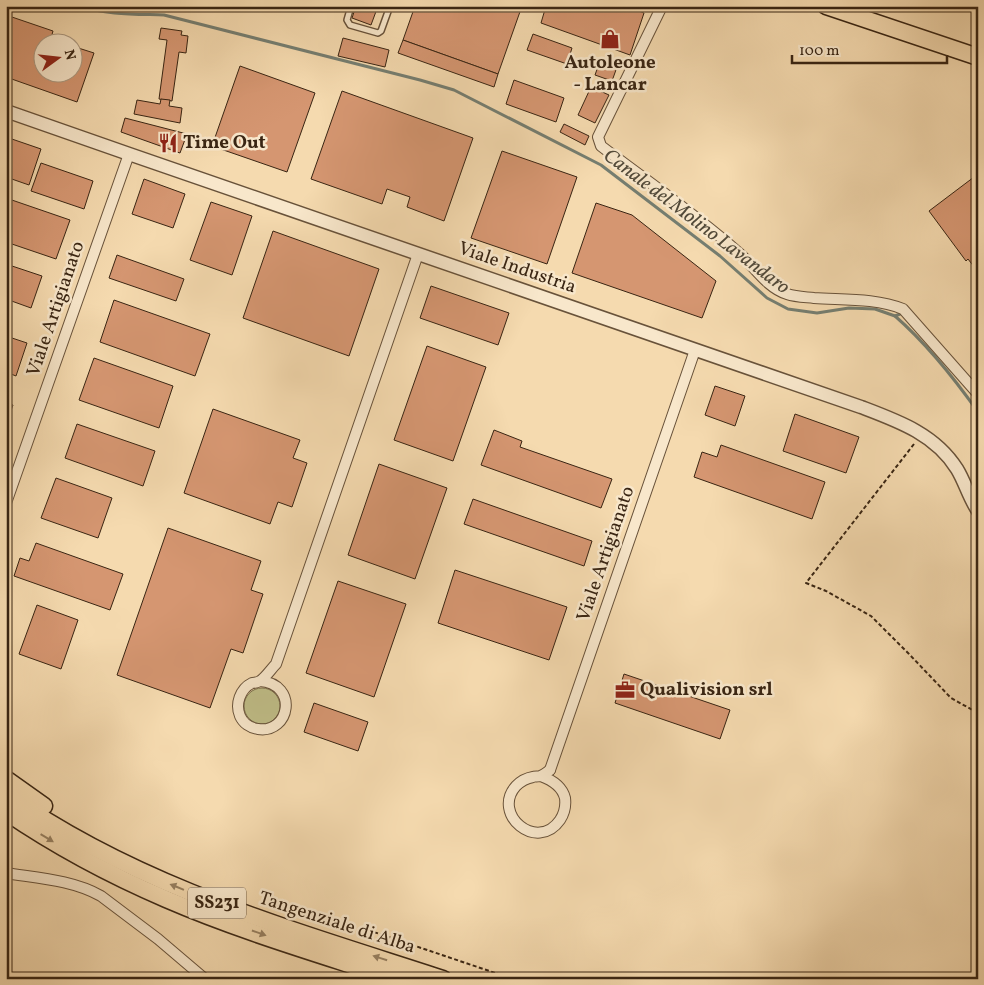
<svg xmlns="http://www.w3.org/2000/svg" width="984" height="985" font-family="Vollkorn,serif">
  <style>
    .green { fill: #c0be88; stroke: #7c724e }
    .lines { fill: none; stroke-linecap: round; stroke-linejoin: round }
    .stream { stroke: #757e71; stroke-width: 3 }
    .building { fill: #d59671; stroke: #392513 }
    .service-casing { stroke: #68523a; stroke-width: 8 }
    .minor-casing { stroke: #68523a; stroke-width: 12 }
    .tertiary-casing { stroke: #68523a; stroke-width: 15 }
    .primary-casing { stroke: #392513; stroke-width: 19 }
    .trunk-casing { stroke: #392513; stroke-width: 19 }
    .path { stroke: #392513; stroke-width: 2; stroke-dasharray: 4 2.5; stroke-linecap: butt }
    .service { stroke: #f8e7cb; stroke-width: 5 }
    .minor { stroke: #f8e7cb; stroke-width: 10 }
    .tertiary { stroke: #f8e7cb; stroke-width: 12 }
    .primary { stroke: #f5daaf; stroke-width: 16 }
    .trunk { stroke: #f5daaf; stroke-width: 16 }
    .oneway { fill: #978061 }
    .labels { text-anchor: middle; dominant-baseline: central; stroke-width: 5; stroke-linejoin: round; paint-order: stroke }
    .shield { fill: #f8e7cb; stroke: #725f4a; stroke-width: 1 }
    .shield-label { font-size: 18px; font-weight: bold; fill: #392513 }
    .poi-label { font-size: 19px; font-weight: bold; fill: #392513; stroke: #f8e7cb; text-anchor: start }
    .street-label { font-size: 19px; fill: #392513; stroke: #f8e7cb }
    .water-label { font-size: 20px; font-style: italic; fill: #524a3a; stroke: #f8e7cb }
  </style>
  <rect width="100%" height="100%" fill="#f5daaf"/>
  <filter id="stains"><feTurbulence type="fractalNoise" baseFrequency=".004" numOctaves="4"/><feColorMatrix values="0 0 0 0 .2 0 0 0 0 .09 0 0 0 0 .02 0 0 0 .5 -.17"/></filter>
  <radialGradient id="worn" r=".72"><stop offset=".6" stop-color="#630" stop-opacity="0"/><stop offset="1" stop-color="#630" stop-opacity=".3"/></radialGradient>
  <circle class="green" cx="262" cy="706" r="18"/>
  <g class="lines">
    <g class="stream">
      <path d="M80,6C107,15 136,14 164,15L420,80L454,90L601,165L720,256L767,298L788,309L817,313L849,308L875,309L895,316L900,314"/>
      <path d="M895,316C927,344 954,378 978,412"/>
    </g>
  </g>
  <g class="building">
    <path d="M356,6H378L371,25L352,18Z"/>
    <path d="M415,6H522L498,74L403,40Z"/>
    <path d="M546,6H626L644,13L630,55L541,23Z"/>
    <path d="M6,15L53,31L51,38L64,42H42V72H72V46L94,53L77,102L6,77Z"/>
    <path d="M161,28L182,31L181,35L188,36L186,53L179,52L172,101L159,99L167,40L159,39Z"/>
    <path d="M533,34L572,48L567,64L527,50Z"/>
    <path d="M343,38L389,50L385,67L338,56Z"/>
    <path d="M403,40L498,74L494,87L398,53Z"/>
    <path d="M600,61L617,67L612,81L595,75Z"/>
    <path d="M240,66L315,93L287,172L212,146Z"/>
    <path d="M514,80L564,98L556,122L506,104Z"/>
    <path d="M591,87L609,95L595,123L578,115Z"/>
    <path d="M342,91L473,138L444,221L407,207L410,197L387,189L382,204L311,179Z"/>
    <path d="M161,99L170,100L169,106L182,108L180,123L134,114L137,100L160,104Z"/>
    <path d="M125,118L187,134L180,153L121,132Z"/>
    <path d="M564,124L589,136L585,145L560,132Z"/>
    <path d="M6,137L41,149L29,185L6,177Z"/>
    <path d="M502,151L577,177L547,264L471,238Z"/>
    <path d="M41,163L93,181L84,209L31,191Z"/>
    <path d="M978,174V272L968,259L966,261L929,211Z"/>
    <path d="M144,179L185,194L173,228L132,214Z"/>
    <path d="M6,198L70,220L56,259L6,242Z"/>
    <path d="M211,202L252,216L232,275L190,260Z"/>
    <path d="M596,203L632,215L716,281L702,318L572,273Z"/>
    <path d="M273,231L379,269L349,356L243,318Z"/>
    <path d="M117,255L184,279L176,301L109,278Z"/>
    <path d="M6,264L42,276L31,308L6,299Z"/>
    <path d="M431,286L509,313L498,345L420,318Z"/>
    <path d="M114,300L210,334L195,376L100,342Z"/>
    <path d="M6,336L27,343L16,376L6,372Z"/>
    <path d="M427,346L486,367L453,461L394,440Z"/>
    <path d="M94,358L173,386L159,428L79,400Z"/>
    <path d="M715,386L745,396L735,426L705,415Z"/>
    <path d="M6,403L13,405L6,425Z"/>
    <path d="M213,409L300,440L293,458L307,463L292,507L278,502L270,524L184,493Z"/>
    <path d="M795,414L859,437L846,473L783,451Z"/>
    <path d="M77,424L155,451L143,486L65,458Z"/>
    <path d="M494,430L522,441L520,447L612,479L601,508L481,465Z"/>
    <path d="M721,445L825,482L812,519L694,477L702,452L717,457Z"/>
    <path d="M379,464L447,488L415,579L348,555Z"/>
    <path d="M56,478L112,498L98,538L41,518Z"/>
    <path d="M473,499L592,541L584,566L464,524Z"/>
    <path d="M168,528L261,561L251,590L263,594L243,653L231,649L210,708L117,675Z"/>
    <path d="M36,543L123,574L110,610L14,576L20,558L29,561Z"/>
    <path d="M455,570L567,607L549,660L438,623Z"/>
    <path d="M338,581L406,604L374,697L306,673Z"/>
    <path d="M37,605L78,620L61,669L19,654Z"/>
    <path d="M624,674L730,710L720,739L615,703Z"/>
    <path d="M314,703L368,722L358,751L304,732Z"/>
  </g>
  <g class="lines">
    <defs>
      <path id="service" d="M351,6L347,20L350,25L378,33L381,31L390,6"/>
      <g id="minor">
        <path d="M662,6L598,137L601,146C647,181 695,214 739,253C754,266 767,288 787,294C796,297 805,297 814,298C843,300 876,298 903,309L978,394"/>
        <path d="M6,503L129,154"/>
        <path d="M260,681C299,684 290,734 258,729C250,728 243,723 240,716C235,704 240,689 252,683C254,683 258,682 260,681C266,677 271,669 276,664L418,254"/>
        <path d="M550,770L695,350"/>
        <path d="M541,776C552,780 562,786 565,798C566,806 564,814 560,820C537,853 491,814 516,786C521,781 527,778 533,777C535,776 538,777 540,776C544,775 547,772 550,770"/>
        <path d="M6,873C37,878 73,880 101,896L158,939L205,979"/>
      </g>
      <path id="tertiary" d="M6,111L129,154L861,407C898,421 935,434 957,469C965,482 969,498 978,511"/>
      <path id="primary" d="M826,6L978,57"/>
      <g id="trunk">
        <path d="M6,779L44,806"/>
        <path d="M6,794C137,887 293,930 443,979"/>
        <path d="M6,812C56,846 110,875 166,899C240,931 319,954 395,979"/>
      </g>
    </defs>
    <use href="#service" class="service-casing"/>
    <use href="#minor" class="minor-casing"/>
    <use href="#tertiary" class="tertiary-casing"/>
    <use href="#primary" class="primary-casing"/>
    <use href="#trunk" class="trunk-casing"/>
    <g class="path">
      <path d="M914,444L806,583L826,591L871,616L909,654L951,698L978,713"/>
      <path d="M368,930L513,979"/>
    </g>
    <use href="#service" class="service"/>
    <use href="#minor" class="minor"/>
    <use href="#tertiary" class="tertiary"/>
    <use href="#primary" class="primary"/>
    <use href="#trunk" class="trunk"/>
  </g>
  <defs><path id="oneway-solid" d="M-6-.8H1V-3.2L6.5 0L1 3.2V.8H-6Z" transform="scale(1.25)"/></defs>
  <g class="oneway">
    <use href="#oneway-solid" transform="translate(47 838) rotate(31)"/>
    <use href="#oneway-solid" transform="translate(177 887) rotate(-158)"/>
    <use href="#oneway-solid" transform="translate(259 933) rotate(19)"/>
    <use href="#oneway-solid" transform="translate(380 958) rotate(-162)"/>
  </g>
  <defs>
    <symbol id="shop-bare" viewBox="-9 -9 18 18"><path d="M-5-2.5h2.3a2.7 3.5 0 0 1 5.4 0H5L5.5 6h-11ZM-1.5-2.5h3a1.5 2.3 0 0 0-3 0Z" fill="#8f2418" stroke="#f8e7cb" stroke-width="2.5" paint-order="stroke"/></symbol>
    <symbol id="restaurant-bare" viewBox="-9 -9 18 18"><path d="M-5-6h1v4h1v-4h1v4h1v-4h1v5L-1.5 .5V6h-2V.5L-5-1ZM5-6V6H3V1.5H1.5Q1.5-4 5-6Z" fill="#8f2418" stroke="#f8e7cb" stroke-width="2.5" paint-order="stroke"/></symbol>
    <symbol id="office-bare" viewBox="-9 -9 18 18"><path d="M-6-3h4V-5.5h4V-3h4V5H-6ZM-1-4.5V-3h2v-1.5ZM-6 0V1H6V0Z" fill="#8f2418" stroke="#f8e7cb" stroke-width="2.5" paint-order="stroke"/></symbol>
  </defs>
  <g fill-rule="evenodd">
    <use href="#shop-bare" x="596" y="25" width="28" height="28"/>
    <use href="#restaurant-bare" x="154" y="129" width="28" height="28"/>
    <use href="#office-bare" x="611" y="676" width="28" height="28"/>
  </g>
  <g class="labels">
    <rect class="shield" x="188" y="887.5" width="58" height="31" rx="4"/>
    <g class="shield-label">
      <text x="217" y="903">SS231</text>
    </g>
    <g class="poi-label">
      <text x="610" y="63" text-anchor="middle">Autoleone<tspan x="610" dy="22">- Lancar</tspan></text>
      <text x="183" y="143">Time Out</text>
      <text x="640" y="690">Qualivision srl</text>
    </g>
    <g class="street-label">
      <text transform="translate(517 268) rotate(19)">Viale Industria</text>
      <text transform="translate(56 309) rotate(-71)">Viale Artigianato</text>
      <text transform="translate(606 554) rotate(-71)">Viale Artigianato</text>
      <text transform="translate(337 923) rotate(18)">Tangenziale di Alba</text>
    </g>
    <g class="water-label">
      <text transform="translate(696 222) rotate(37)">Canale del Molino Lavandaro</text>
    </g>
  </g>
  <rect width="984" height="985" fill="none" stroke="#f5daaf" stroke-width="25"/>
  <rect x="8" y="8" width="969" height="970" fill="none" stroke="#392513" stroke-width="2.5"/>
  <rect x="12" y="12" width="959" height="960" fill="none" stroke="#392513"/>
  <g transform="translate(58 58) rotate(75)"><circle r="24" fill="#f8e7cb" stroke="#ac9981"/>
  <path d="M0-4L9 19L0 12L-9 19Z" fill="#8f2418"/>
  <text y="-8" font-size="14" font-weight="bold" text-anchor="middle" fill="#392513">N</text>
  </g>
  <path d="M792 55v8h155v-8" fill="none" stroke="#392513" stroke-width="2.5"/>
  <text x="799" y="55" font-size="15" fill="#392513" stroke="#f8e7cb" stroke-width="4" paint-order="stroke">100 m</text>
  <rect width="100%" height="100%" filter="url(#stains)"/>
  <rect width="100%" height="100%" fill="url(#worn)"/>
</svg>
